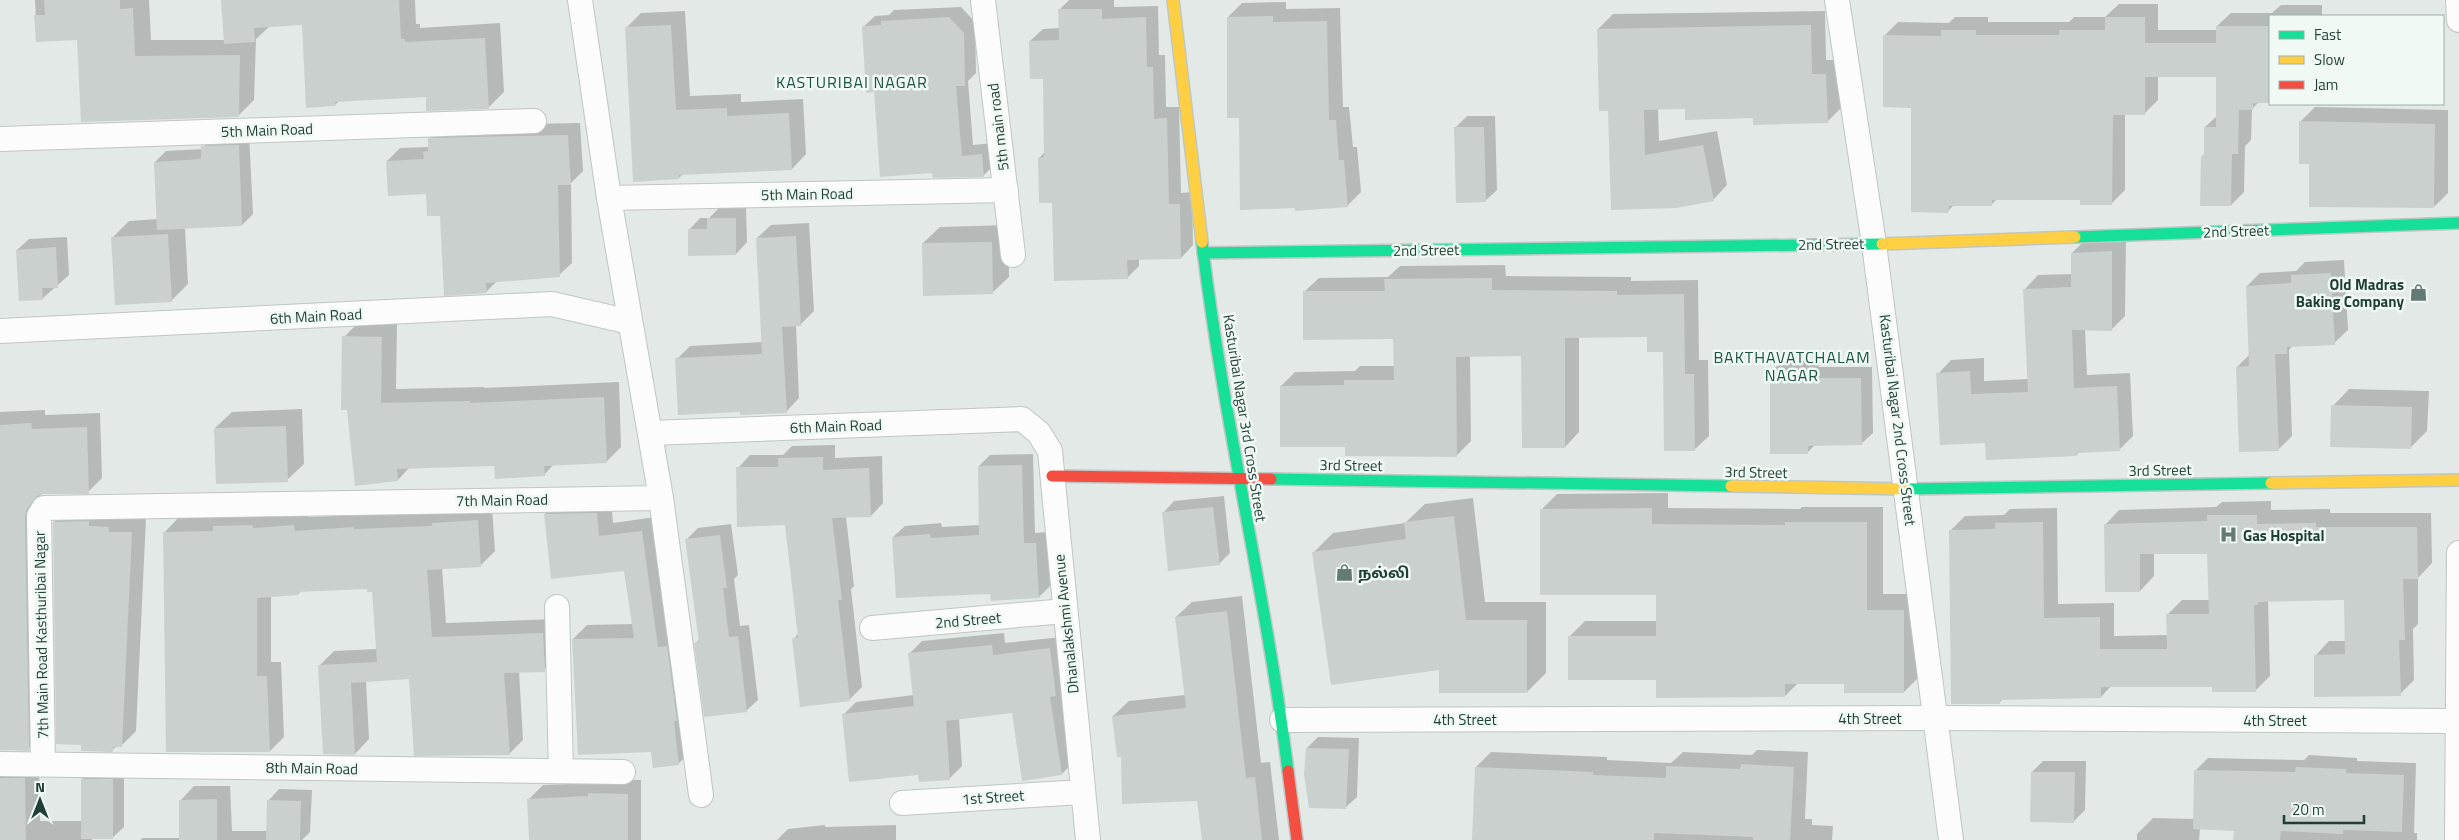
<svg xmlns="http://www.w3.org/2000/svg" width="2459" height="840" font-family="'Titillium Web','Noto Sans Tamil',sans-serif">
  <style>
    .shadow { fill: #0003 }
    .building { fill: #cad0ce }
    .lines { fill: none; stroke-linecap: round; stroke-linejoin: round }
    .street-casing { stroke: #c0c6c3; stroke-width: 26 }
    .fast-casing { stroke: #bfc7c4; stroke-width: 14 }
    .slow-casing { stroke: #bfc7c4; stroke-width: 14 }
    .jam-casing { stroke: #bfc7c4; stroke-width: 14 }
    .street { stroke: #fbfcfb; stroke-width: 24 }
    .fast { stroke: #16e098; stroke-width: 11 }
    .slow { stroke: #ffcf43; stroke-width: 11 }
    .jam { stroke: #f24e42; stroke-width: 11 }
    .labels { text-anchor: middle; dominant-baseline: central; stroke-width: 5; stroke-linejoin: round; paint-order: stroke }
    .street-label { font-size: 15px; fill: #1f3e36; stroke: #f1f9f5 }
    .poi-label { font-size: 15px; font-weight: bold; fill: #1f3e36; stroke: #f1f9f5; text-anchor: start }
    .neighbourhood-label { font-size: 16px; letter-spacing: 1px; fill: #1a5244; stroke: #f1f9f5 }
  </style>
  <rect width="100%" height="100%" fill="#e3e9e6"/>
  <g class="shadow">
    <path d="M35,0H149L151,40H225L223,0H415L416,24H420V28L500,23L504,92L488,108L427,95L340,100L335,105L303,24L270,26L256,39L254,100L238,116L79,38L37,41Z"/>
    <path d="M1069,0H1114V7L1158,6L1159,55H1165L1166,107H1179L1181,193L1192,192L1193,245L1181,258H1139V266L1127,278L1054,201L1039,158L1045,152L1044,78L1030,41L1043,29L1060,28L1059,10Z"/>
    <path d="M1286,2V9L1340,8L1343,107H1349L1353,147H1357L1361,192L1347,206L1240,116L1228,17L1242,3Z"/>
    <path d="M2119,4H2158V30H2217V26L2231,13H2272L2281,5H2322V16H2270V102H2259L2252,109L2251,140L2245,146L2244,192L2231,205L2202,157L2205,153V127L2217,116V75H2158V100L2144,114H2125V190L2111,204L2081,199H1997L1992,204H1955L1948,211L1912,106L1884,36L1898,22L1949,23L1955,17H1988V22H2069L2074,17H2105Z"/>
    <path d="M961,7L975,22L976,73L968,81L973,145L993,143L995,164L984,175L933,172L875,91L863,27L875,16L889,15L894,10Z"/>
    <path d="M685,11L690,96L741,94V102L803,99L806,154L792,169L683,174L679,178L626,28L641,13Z"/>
    <path d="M1825,11L1826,60H1841L1842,107L1827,122L1754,117L1686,108L1658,109L1659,141L1717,131L1727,185L1713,200L1676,207L1610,109L1598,29L1613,14Z"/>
    <path d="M2315,107L2448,110V193L2434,207L2310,163L2301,121Z"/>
    <path d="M1467,116H1495L1497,190L1485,201L1455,128Z"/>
    <path d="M580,123L583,171L571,183L572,263L559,275L498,280L486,292L427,193L387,161L400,148L429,147V139L442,126Z"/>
    <path d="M249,134L253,214L242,225L185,228L188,284L171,301L112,238L129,221L158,219L155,162L166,151L202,149L213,135Z"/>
    <path d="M746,207L747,242L736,254L689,230L700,218H709L719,208Z"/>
    <path d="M809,223L814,311L800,325H796L799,398L786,412L741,411L677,359L690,346L763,342L757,238L771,225Z"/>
    <path d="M1008,225L1009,277L992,293L923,243L940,227Z"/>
    <path d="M67,237L69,275L42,299L17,250L29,239Z"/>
    <path d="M2126,238L2125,316L2111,330L2085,329L2087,375L2130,373L2133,436L2119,450L2079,452L2077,455L1987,441L1938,374L1951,360L1984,358V381L2028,379L2025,289L2038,275L2072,274V253L2086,239Z"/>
    <path d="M2344,260L2348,330L2334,343L2293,345L2289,350L2292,436L2279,449L2237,367L2250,354L2247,286L2260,273L2296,271L2305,262Z"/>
    <path d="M1505,265L1506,276L1631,277V281L1698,280L1699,360H1708L1709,436L1694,450L1664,351L1648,336H1579V432L1565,447L1522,355H1470L1471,441L1456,456L1346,446L1281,386L1295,372L1355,371L1360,366H1395V338L1304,292L1319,278L1388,277L1400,266Z"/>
    <path d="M359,322L397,323L396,389L484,387V388L619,382L621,447L606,462L554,464L544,475L495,465L410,467L398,480L344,337Z"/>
    <path d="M1782,361H1818L1819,367H1872L1873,433L1861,444H1816L1808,452L1771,372Z"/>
    <path d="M2349,389L2429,391L2427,431L2411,447L2333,406Z"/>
    <path d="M302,409L304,464L287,480L215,428L232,412Z"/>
    <path d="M45,410V415L100,413L102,478L88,492L41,494L39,501L43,735L28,749L0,750L2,757L39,764L40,821H82V779L94,768H124V827L112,838H92V840H0V412Z"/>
    <path d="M835,445V458L882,456L883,503L871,516L846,517L854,586L851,589L862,687L849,700L794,639L798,634L786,524L738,468L750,455H783L792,446Z"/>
    <path d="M1033,454L1035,533L1047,532L1050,586L1039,597L991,592L893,537L905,526L941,523L942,527L980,525L979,466L990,455Z"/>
    <path d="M1668,493V508L1800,509L1802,507H1883V594H1920V676L1904,692L1846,683H1798L1785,696L1657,679L1569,637L1585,621H1657V594L1541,510L1557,494Z"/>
    <path d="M1224,496L1230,553L1219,564L1163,513L1174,501Z"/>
    <path d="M1473,498L1485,602H1546V673L1527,692L1440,669L1314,552L1333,533L1405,523L1425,504Z"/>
    <path d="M611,499L613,523L656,517L693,749L678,764L653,750L573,639L587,625L633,624L625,570L545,514L560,500Z"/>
    <path d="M2271,501V510L2330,509V513H2431L2432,563L2418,578V624L2413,629L2414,680L2400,694L2315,656L2329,641H2346L2345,599L2268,600L2270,676L2255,691L2213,686L2112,685L2101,697L2004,698L1999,703L1951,530L1965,516L2004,515L2010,509L2057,508L2058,604L2114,603V636L2168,635L2167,615L2182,600H2210L2209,552L2154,553V576L2140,591L2105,525L2119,510L2216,507L2222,502Z"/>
    <path d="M492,507L495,551L481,565L442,568L446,623L557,619L558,656L544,670L519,671L523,740L509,754L410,678L366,681L369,739L355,754L320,665L334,651L377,649L373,591L368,587L301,591L298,594L271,596V662H281L284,737L270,751L164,533L178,518H223L228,512H308V517L444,512Z"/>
    <path d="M69,508L122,518H146L136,731L121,746H117L112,750L54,522Z"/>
    <path d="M731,524L738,575L734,579L740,626L749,625L758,700L746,711L696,643L700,639L687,539L698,528Z"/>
    <path d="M1242,596L1261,763L1270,762L1279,840H1203L1199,800L1122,755L1113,716L1129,701L1185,695L1176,617L1192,602Z"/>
    <path d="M1004,633L1005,643L1062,637L1074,761L1062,774L1013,712L959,718L962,766L950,778L920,780L919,773L843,715L856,702L914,695L909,654L922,641Z"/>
    <path d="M1318,737L1359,738L1357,797L1345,808L1307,748Z"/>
    <path d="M1757,750L1808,752L1805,819H1812V825L1833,826L1832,840H1473L1476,767L1491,752L1607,757V760L1671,763L1683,752L1752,755Z"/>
    <path d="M2309,755L2357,758V761L2416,763L2414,833H2417V840H2234L2235,829L2200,828L2199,840H2137V834L2153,818L2194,819L2196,770L2208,758L2304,760Z"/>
    <path d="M2043,761H2086L2085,810L2074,821L2032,772Z"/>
    <path d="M604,780H641V840H530L528,800L543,785L600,783Z"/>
    <path d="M194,786H230L232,831H267L268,801L279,789L312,790L310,832L302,840H140L143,838H179L181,836L180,801Z"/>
    <path d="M825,825V827L896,825V840H777L788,829Z"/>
  </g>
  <g class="building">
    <path d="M44,0H120V9L133,8L135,56L240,55L239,117L81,122L77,40L36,42L34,15H45Z"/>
    <path d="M221,0H399L401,39H405V42L485,38L489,109L426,111V97L335,102V106L306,108L302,25L254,28L255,42L224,44Z"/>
    <path d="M1058,9H1102V19L1146,17L1147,67H1153L1154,119L1167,118L1169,204H1180L1181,259L1127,260L1128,279L1054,281L1052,203H1039L1038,158L1044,157L1043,79H1030L1029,41L1059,40Z"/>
    <path d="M1273,16V22L1327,21L1329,120H1336L1339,160H1344L1348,207L1295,211V208L1240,210L1239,118H1227V17Z"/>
    <path d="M949,17L964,33L965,86H956L962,156L982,154L984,177L933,178L932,173L880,177L874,92L866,93L862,26L881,25V21Z"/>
    <path d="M2105,17H2145V43H2216V26H2270V103H2253V110H2239L2238,154H2232L2231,206H2200L2201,156H2204V127H2216V77H2145V115H2113L2112,205H2080V200H1992V206H1949L1948,213L1911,212V108L1883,107V35L1941,36V30H1976V35H2059V30H2105Z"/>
    <path d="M671,25L676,110L727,108V116L789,113L792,170L679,175V179L633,182L625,27Z"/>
    <path d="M1811,25L1812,74H1826L1828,123L1753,125V118L1685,120V109L1644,110L1645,155L1703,145L1714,201L1676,208L1611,210L1608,111H1599L1597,29Z"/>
    <path d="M2299,121L2435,124L2434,208L2309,207V164H2299Z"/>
    <path d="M1454,127H1484L1486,202L1456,203Z"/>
    <path d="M568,135L571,185H558L560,277L486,283L487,293L444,296L440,216H427L426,194L388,196L386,161L424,159L423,152L428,151V138Z"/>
    <path d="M239,145L242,226L157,230L154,162L201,159V146Z"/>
    <path d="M707,218H736V255L688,256V229H707Z"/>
    <path d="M168,234L172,302L115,305L111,237Z"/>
    <path d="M796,236L801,326L782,327L787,413L740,415V412L678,415L675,358L762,354L756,238Z"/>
    <path d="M992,242L993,294L923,296L922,243Z"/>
    <path d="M56,247L58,288H42L43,300L19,301L16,250Z"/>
    <path d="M2112,251V331L2072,330L2074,388L2117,386L2120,451L2077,453V456L1986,460L1985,443L1940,445L1936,373L1970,371L1971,394L2028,392L2023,289L2071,287V253Z"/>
    <path d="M2331,273L2335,345L2287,347V354H2275L2279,451L2239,452L2236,367L2249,366L2246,286L2291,283V275Z"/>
    <path d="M1492,278V290L1617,291V295L1684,294L1685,374H1694L1695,451H1664L1663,352H1647V337L1565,338V448H1522L1521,356L1456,357L1457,457L1345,456V447H1280V386L1344,385V380H1394L1393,339L1303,340V291H1385L1384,279Z"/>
    <path d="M342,336L382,337L381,403L470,401V403L604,397L607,463L544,466L545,476L495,479L494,466L397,469L398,481L355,486L347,410H341Z"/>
    <path d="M1808,371V378H1861L1862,445L1808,446V454H1770V372Z"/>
    <path d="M2331,405L2412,407L2411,449L2330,447Z"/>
    <path d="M31,423L32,429L87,427L89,494H43L37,496L27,509L25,516L29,751L0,750V425Z"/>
    <path d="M286,426L288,482L216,484L214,428Z"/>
    <path d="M823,457V470L869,468L871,517L832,518L842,600H838L850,701L800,707L792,638H798L785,525L737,527L736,467H778V458Z"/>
    <path d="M1022,465L1024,543H1036L1039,598L991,601L990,594L896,598L892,537L930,534L931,538L979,535L978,466Z"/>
    <path d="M1213,507L1220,565L1168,571L1162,512Z"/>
    <path d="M1652,508V524L1785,525V522H1867V610H1904V693H1844V684H1785V697L1656,698V680H1568V636H1656V595H1540V509Z"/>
    <path d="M597,513L599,536L642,531L658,647L667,646L677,721H674L679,765L653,768L651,752L578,755L572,639L634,638L624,571L551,579L544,514Z"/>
    <path d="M2207,515H2257V524L2316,523V527H2417L2418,579H2403L2405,640H2399L2401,696L2314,697V655L2345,654L2344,600L2258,602V605H2254L2256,692H2212V687H2101V698L2000,700V704H1951L1949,530L1995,529V523L2043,522L2044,618L2100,617V649H2167L2166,614H2209L2207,554H2140V592H2105L2104,524L2207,521Z"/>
    <path d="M1454,516L1466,620H1527V693H1439V670L1331,685L1312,552L1406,539L1404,522Z"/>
    <path d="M478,520L481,567L427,570L432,637L543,633L545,672L504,673L510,755L414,756L409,679L351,683L355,755L323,754L318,665L377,662L372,592H367V589L298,592V595L257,598V676H267L270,752H166L163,532L213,531V526L253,525V528L294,525L295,531L354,527V529L432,526V523Z"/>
    <path d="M89,521V526L109,527V532H132L122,747H113V752L81,751V745L56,744L53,522Z"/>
    <path d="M720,535L727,588H723L729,637L738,636L747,712L704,717L694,643L699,642L685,539Z"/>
    <path d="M1227,611L1246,778L1255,777L1262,840H1202L1197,801L1122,804L1121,757H1117L1112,716L1186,708L1175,617Z"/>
    <path d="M992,645L993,655L1050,648L1056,696L1050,697L1062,775L1022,781L1012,713L946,721L950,780L919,782L918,775L849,782L842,714L914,706L908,653Z"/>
    <path d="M1306,748L1349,749L1346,809L1309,808L1304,774Z"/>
    <path d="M1741,764L1794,767L1790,840H1753V837L1654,833V840H1472L1475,767L1593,772V775L1666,778V766L1740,769Z"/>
    <path d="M2296,767L2346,769V773L2404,775L2402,832L2343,830V834L2281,831L2280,840H2233L2234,831L2193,829L2194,770L2295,772Z"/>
    <path d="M2031,772H2075L2074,823L2030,822Z"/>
    <path d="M0,778H25L26,840H0Z"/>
    <rect x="81" y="779" width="32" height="60"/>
    <path d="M588,793L628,794V840H529L527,799L588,796Z"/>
    <path d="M217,799V840H179V800Z"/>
    <path d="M267,800L301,801L300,840H266Z"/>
  </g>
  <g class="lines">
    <defs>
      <g id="street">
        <path d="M580,0L609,198L661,498"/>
        <path d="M983,0L1013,255"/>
        <path d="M1837,0L1874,244L1951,840"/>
        <path d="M2458,0L2459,20"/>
        <path d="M0,139L534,121"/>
        <path d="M609,198L1006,190"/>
        <path d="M0,331L552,304L630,322"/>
        <path d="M651,433L1022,419L1039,433L1050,451L1088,840"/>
        <path d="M557,607L561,771"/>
        <path d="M872,628L1065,611"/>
        <path d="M1282,720L1935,718L2459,721"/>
        <path d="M0,764L623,772"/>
        <path d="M43,764L39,516L44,508L661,498L701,795"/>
        <path d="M902,803L1083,792"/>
        <path d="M2457,840L2459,553"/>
      </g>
      <g id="fast">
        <path d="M2075,237L2459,223"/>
        <path d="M1202,242C1223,420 1266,594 1288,771"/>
        <path d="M1203,253L1882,244"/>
        <path d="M1271,479L1731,486"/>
        <path d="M1907,489L2271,483"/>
      </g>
      <g id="slow">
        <path d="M1173,0L1202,242"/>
        <path d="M1882,244L2075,237"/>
        <path d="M2271,483L2459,480"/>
        <path d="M1731,486L1907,489"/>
      </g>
      <g id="jam">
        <path d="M1052,476L1271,479"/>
        <path d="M1288,771L1297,840"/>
      </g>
    </defs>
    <use href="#street" class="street-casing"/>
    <use href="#fast" class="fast-casing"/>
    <use href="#slow" class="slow-casing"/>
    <use href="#jam" class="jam-casing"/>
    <use href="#street" class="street"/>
    <use href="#fast" class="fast"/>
    <use href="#slow" class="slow"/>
    <use href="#jam" class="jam"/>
  </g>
  <defs>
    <symbol id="shop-bare" viewBox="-9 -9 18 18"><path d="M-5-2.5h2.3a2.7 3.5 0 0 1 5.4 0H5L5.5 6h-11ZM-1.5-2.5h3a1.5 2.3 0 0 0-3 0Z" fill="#647a74" stroke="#f1f9f5" stroke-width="2.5" paint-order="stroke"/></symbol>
    <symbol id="hospital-bare" viewBox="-9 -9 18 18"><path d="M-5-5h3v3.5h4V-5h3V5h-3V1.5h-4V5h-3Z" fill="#647a74" stroke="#f1f9f5" stroke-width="2.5" paint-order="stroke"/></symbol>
  </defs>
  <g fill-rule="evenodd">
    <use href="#shop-bare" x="2406" y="280" width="25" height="25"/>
    <use href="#hospital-bare" x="2216" y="522" width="25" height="25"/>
    <use href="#shop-bare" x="1332" y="560" width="25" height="25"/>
  </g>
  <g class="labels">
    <g class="street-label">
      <text transform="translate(998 127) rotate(-97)">5th main road</text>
      <text transform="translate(267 130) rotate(-2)">5th Main Road</text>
      <text transform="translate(807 194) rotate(-1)">5th Main Road</text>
      <text transform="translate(2236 231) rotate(-2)">2nd Street</text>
      <text transform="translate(1831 244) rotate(-1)">2nd Street</text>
      <text transform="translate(1426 250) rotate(-1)">2nd Street</text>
      <text transform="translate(316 316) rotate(-3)">6th Main Road</text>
      <text transform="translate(1245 418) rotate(81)">Kasturibai Nagar 3rd Cross Street</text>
      <text transform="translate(1898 420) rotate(83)">Kasturibai Nagar 2nd Cross Street</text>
      <text transform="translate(836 426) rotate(-2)">6th Main Road</text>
      <text transform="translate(1351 465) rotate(1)">3rd Street</text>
      <text transform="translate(2160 470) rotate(-1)">3rd Street</text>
      <text transform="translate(1756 472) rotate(1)">3rd Street</text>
      <text transform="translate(502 500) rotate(-1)">7th Main Road</text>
      <text transform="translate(968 620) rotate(-5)">2nd Street</text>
      <text transform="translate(1066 624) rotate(-96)">Dhanalakshmi Avenue</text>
      <text transform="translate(41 635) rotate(-91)">7th Main Road Kasthuribai Nagar</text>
      <text x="1870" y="718">4th Street</text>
      <text x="1465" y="719">4th Street</text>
      <text x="2275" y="720">4th Street</text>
      <text transform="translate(312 768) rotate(1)">8th Main Road</text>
      <text transform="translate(993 797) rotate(-4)">1st Street</text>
    </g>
    <g class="poi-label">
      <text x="2404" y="284" text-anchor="end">Old Madras<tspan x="2404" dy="17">Baking Company</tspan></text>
      <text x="2243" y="535">Gas Hospital</text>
      <text x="1358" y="572">நல்லி</text>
    </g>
    <g class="neighbourhood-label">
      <text x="852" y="82">KASTURIBAI NAGAR</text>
      <text x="1792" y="357">BAKTHAVATCHALAM<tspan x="1792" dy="18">NAGAR</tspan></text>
    </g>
  </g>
  <rect x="2269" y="15" width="175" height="90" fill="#f1f9f5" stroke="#9daea9"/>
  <rect x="2279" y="31" width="25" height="8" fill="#16e098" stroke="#9daea9"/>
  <text x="2314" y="40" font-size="15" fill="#1f3e36">Fast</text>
  <rect x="2279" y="56" width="25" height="8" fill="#ffcf43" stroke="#9daea9"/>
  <text x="2314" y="65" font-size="15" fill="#1f3e36">Slow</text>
  <rect x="2279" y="81" width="25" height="8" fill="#f24e42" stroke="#9daea9"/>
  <text x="2314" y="90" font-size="15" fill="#1f3e36">Jam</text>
  <g transform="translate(40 800)" stroke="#f1f9f5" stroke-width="4" paint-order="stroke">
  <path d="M0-4L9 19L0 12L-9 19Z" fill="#1f3e36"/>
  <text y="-8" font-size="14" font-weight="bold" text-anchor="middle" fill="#1f3e36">N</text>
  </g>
  <path d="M2284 815v8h80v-8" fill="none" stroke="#1f3e36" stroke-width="2.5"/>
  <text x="2292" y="815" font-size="15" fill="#1f3e36" stroke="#f1f9f5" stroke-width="4" paint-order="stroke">20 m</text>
</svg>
